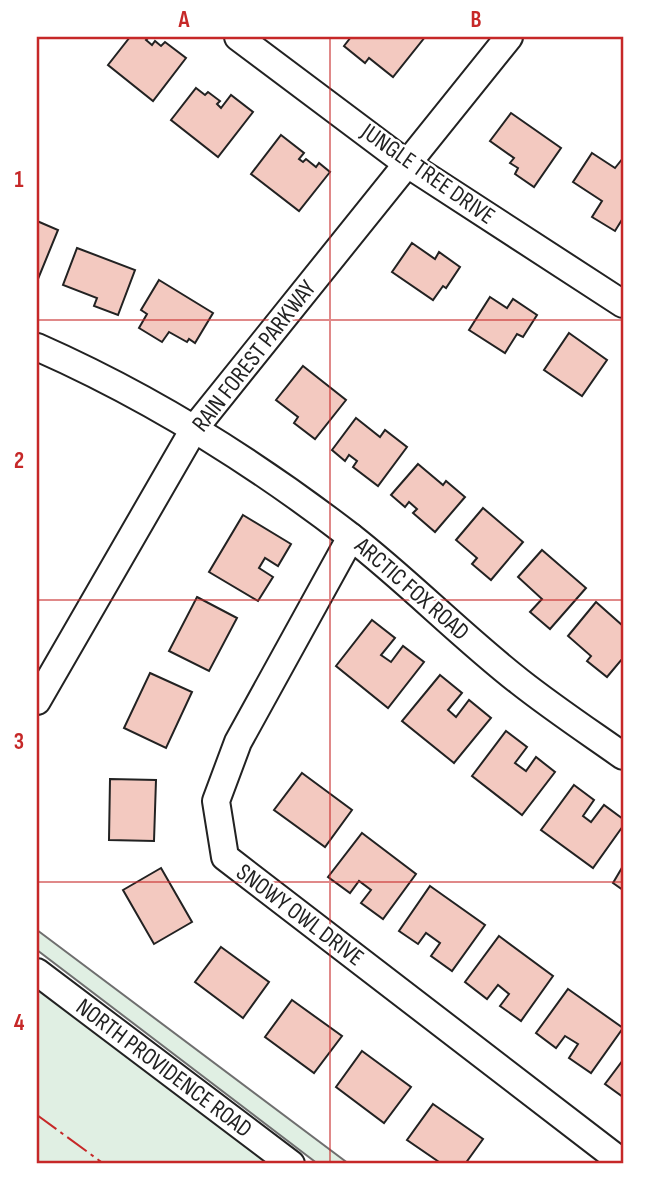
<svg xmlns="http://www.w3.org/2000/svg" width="660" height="1201" font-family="'Sofia Sans Condensed',sans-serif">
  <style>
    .green { fill: #e0efe3; stroke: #6f6f6f; stroke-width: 2 }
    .building { fill: #f3c9c0; stroke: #222; stroke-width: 2 }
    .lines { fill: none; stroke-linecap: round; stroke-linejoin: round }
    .minor-casing { stroke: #222; stroke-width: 30 }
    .minor { stroke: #fff; stroke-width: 26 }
    .power { stroke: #c62828; stroke-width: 2; stroke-dasharray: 24 5 3.5 5; stroke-linecap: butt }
    .grid { fill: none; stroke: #c62828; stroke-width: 2; stroke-opacity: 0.55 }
    .labels { text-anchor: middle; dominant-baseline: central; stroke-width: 5; stroke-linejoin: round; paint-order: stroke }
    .street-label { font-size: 24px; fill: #222; stroke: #fff }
    .neatline { fill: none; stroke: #c62828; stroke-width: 2.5 }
    .grid-label { font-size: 23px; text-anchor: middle; font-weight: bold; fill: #c62828 }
  </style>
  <rect width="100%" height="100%" fill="#fff"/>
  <g class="green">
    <path d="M37,930L349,1164H318L37,950Z"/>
    <path d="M37,987L270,1164H37Z"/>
  </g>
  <g class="building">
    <path d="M130,37H149L146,40L152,45L155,41L161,46L165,42L186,58L153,101L108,65Z"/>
    <path d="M351,37H425L393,77L369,58L365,63L344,46Z"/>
    <path d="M196,88L205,95L208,92L220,101L217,104L221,108L231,95L253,112L218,157L171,120Z"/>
    <path d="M511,113L561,148L534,187L515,174L518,168L510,163L514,158L490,141Z"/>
    <path d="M281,135L304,153L299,159L303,162L306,159L316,167L319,163L330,172L299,211L251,174Z"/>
    <path d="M592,153L615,168L623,158V218L615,231L592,217L602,201L573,182Z"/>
    <path d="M37,221L58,230L38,279H37Z"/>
    <path d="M412,243L435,259L439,252L460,267L446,288L443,286L433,300L392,272Z"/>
    <path d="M77,248L135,270L118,315L94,306L97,298L63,285Z"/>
    <path d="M159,280L213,313L195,343L189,339L187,342L169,332L162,342L139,328L147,314L141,310Z"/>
    <path d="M490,297L507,308L513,299L537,315L523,337L517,334L505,353L469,330Z"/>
    <path d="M569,333L607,360L582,396L544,370Z"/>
    <path d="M303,366L346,400L315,439L294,423L298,417L276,400Z"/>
    <path d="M356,418L380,437L385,430L407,447L378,486L353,467L357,461L349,455L345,461L332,450Z"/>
    <path d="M418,464L443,485L446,481L465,497L435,532L413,513L417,509L409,502L405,507L391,495Z"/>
    <path d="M483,508L523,542L491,580L472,564L477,558L456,540Z"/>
    <path d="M243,515L291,544L278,566L265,558L259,568L273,577L258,601L209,572Z"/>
    <path d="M542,550L586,588L550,629L530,612L542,599L518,577Z"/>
    <path d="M197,597L237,618L209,671L169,651Z"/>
    <path d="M596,602L623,626V658L607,677L587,661L591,656L568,636Z"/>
    <path d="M372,620L395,638L381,655L391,662L403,646L424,662L388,708L336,666Z"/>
    <path d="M150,673L192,692L166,748L124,728Z"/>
    <path d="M440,675L462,693L448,710L456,717L469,700L491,718L454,763L402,721Z"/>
    <path d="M506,731L527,747L515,763L526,771L536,757L555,772L522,815L472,776Z"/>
    <path d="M302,773L352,810L325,847L274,810Z"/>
    <path d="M110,779L156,780L154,841L109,840Z"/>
    <path d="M574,785L594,800L583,816L591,822L604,805L623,819V826L593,868L541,830Z"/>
    <path d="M362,833L416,874L383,919L361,903L371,890L359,881L350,893L328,877Z"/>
    <path d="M623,866V890L613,883Z"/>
    <path d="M161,868L192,922L154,944L123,890Z"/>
    <path d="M430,886L485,925L452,971L431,956L440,943L426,933L418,944L399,931Z"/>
    <path d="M499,936L553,976L521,1021L500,1006L509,994L498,985L487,999L465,982Z"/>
    <path d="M221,947L269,982L243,1018L195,982Z"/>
    <path d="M568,989L623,1028L591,1073L569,1058L578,1044L565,1036L556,1048L536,1033Z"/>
    <path d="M292,1000L342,1036L314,1073L265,1037Z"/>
    <path d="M362,1051L411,1087L384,1123L336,1087Z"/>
    <path d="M623,1060V1097L605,1084Z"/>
    <path d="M433,1104L483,1139L465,1164H442L407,1140Z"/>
  </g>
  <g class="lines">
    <defs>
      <g id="minor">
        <path d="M238,37L406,163L623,304"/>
        <path d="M37,347C148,396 254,462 350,536C409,582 461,636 520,682C553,708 589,732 623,756"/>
        <path d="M351,537L238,742L216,801L225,857L623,1163"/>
        <path d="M37,701L194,429L509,37"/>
        <path d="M37,972L291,1164"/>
      </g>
    </defs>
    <use href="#minor" class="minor-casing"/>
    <use href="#minor" class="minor"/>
    <path class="power" d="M37,1115L104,1164"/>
  </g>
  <path class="grid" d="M330,37V1164M37,320H623M37,600H623M37,882H623"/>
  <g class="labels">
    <g class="street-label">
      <text transform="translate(428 174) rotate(35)">JUNGLE TREE DRIVE</text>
      <text transform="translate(254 356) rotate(-52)">RAIN FOREST PARKWAY</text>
      <text transform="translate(412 589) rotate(41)">ARCTIC FOX ROAD</text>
      <text transform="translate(300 915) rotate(37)">SNOWY OWL DRIVE</text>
      <text transform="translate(164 1068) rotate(37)">NORTH PROVIDENCE ROAD</text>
    </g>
  </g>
  <rect width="660" height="1201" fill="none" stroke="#ffffff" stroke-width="77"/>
  <rect x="38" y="38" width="584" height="1124" class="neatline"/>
  <g class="grid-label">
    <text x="184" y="27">A</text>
    <text x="476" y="27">B</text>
    <text x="19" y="187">1</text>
    <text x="19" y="468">2</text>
    <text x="19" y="749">3</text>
    <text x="19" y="1030">4</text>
  </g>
</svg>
